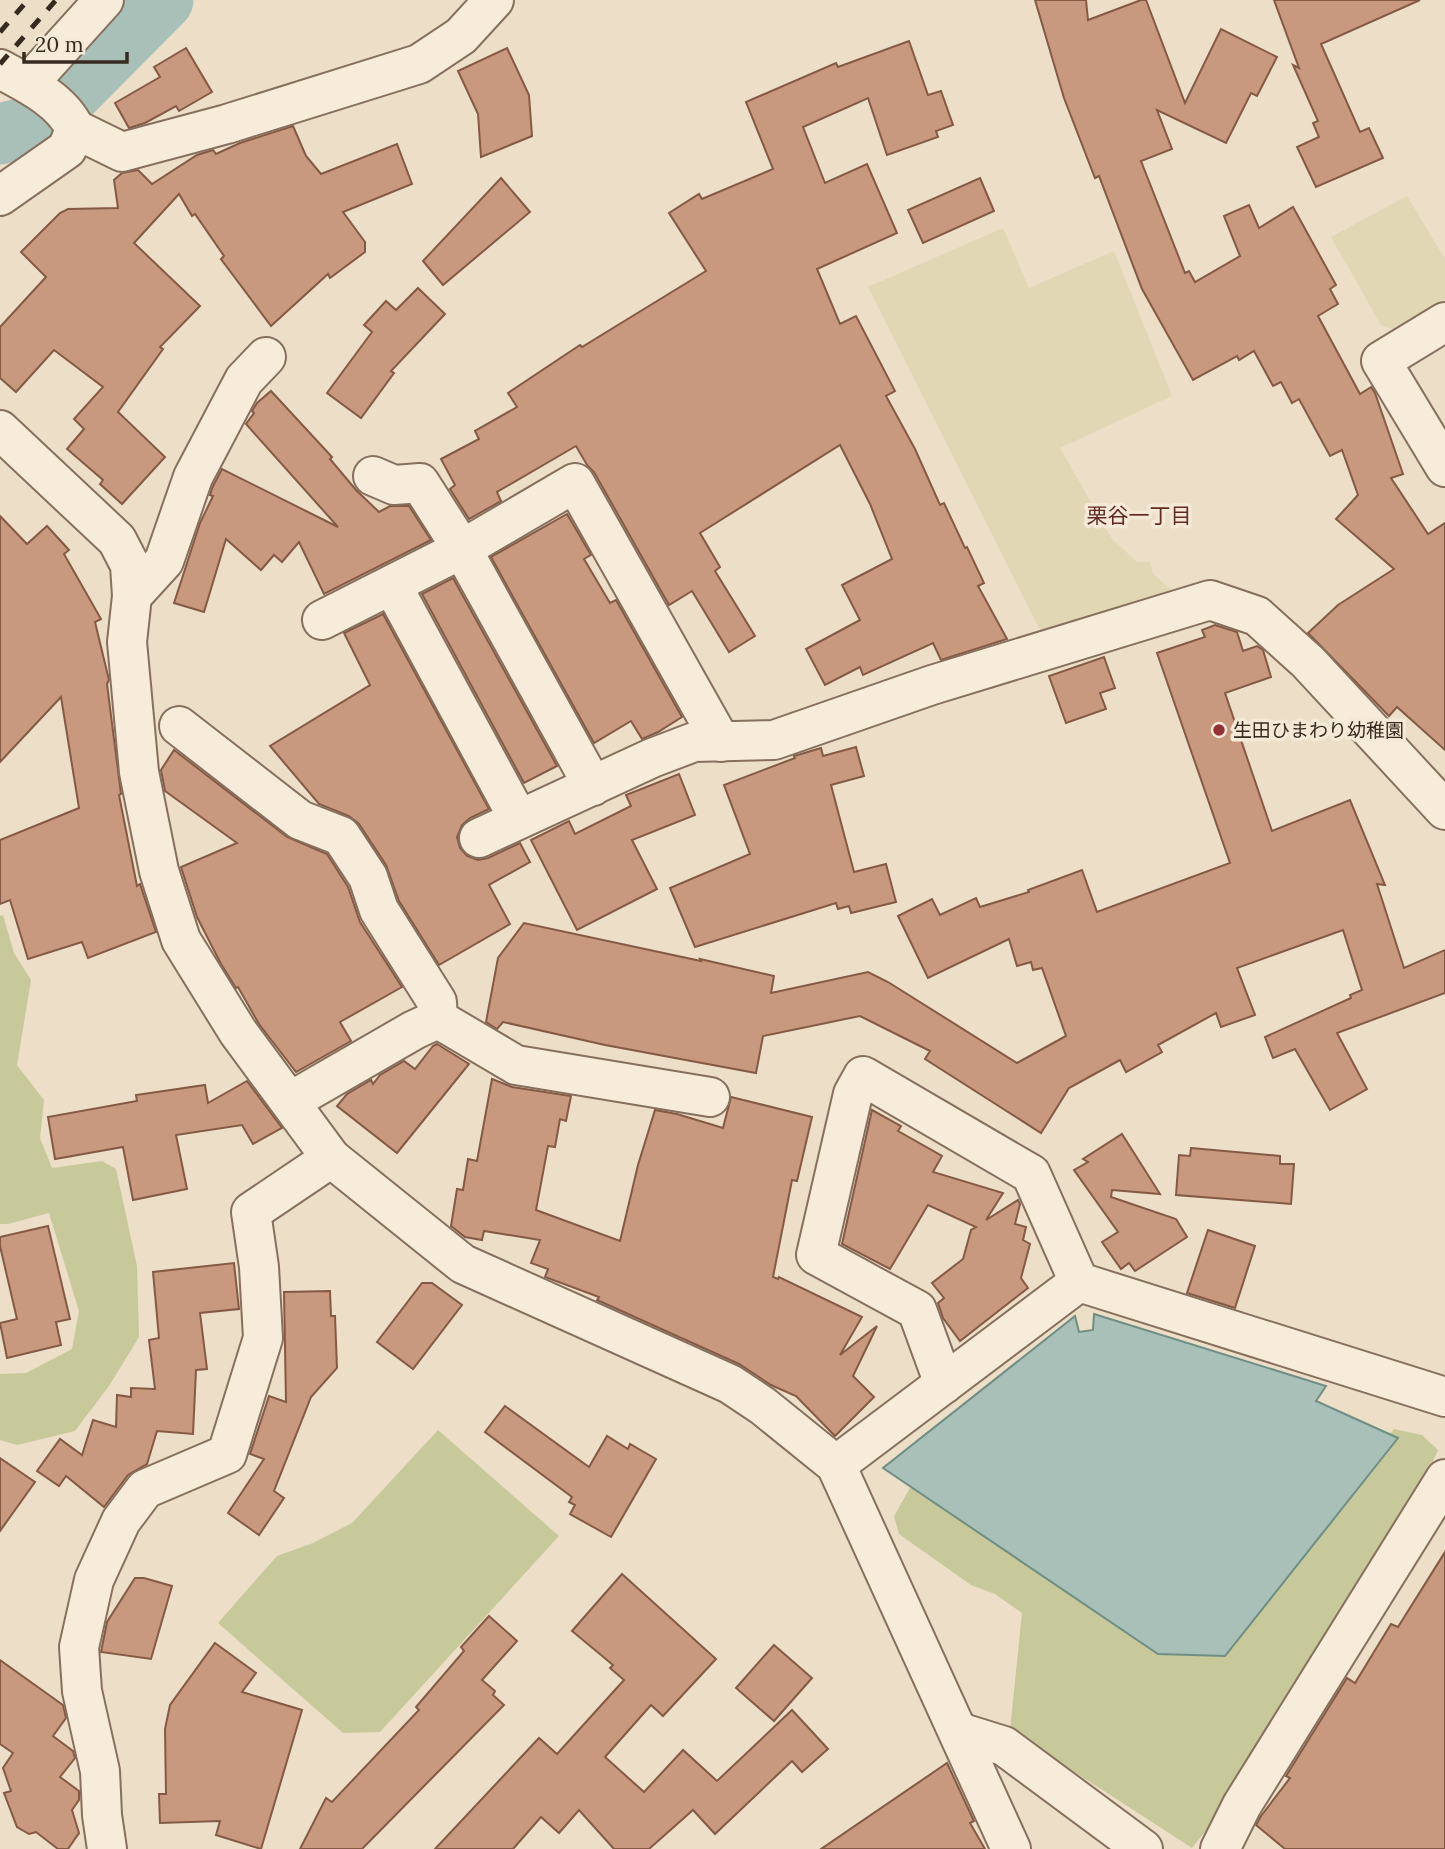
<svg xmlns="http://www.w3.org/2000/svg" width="1445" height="1849" font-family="Lora,'Noto Sans JP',serif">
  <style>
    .farmland { fill: #e1d7b4 }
    .green { fill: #c7c99b }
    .water { fill: #a8c0b7; stroke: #6f8e84; stroke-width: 2 }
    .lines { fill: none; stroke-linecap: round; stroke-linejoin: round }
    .river { stroke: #a8c0b7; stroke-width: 61 }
    .building { fill: #c8987f; stroke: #845a44; stroke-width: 2 }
    .minor-casing { stroke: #86705d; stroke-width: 42 }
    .minor { stroke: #f7ecda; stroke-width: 38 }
    .rail { stroke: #372a20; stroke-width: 5; stroke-dasharray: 12 12; stroke-linecap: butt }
    .poi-dot { fill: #923138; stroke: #f4e9d6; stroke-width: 2.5 }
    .labels { text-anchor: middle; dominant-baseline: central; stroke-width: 7; stroke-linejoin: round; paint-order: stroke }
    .poi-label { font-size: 19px; fill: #372a20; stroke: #f4e9d6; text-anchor: start }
    .neighbourhood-label { font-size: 21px; fill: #622b22; stroke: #f4e9d6 }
  </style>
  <rect width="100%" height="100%" fill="#ecdec7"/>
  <g class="farmland">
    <path d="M1407,196L1445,259V299L1395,330L1381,325L1331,237Z"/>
    <path d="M1003,228L1029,288L1114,251L1172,396L1060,448L1112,539L1137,562H1150L1153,574L1176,594L1043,636L868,287Z"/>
  </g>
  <g class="green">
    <path d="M3,915L14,953L31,980L17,1065L44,1100L40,1138L52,1168L102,1161L116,1169L137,1266L139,1337L109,1386L75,1431L17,1445L0,1440V1374L26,1373L72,1349L79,1311L49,1213L8,1224H0V916Z"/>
    <path d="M1394,1429L1422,1435L1438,1450L1413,1506L1251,1773L1192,1848L1010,1730L1022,1613L995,1594L971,1585L899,1534L894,1516L911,1486L1158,1653L1225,1656Z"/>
    <path d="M438,1430L559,1536L380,1732L343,1733L218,1623L277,1556L313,1543L352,1523Z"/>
  </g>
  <path class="water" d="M1094,1314L1326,1386L1316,1401L1398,1438L1225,1656L1158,1654L883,1468L1075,1316L1079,1332L1093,1330Z"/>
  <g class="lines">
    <path class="river" d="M0,134L40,124L163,0"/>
  </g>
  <g class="building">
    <path d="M1035,0H1086L1088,20L1141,0H1146L1185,103L1221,29L1277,57L1257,96L1251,93L1226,143L1157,110L1172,149L1141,161L1185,273L1189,271L1195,282L1240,256L1224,216L1249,205L1259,228L1293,207L1336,285L1330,289L1338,304L1318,316L1360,394L1371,387L1375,393L1403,474L1391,478L1428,534L1445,523V750L1397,707L1389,716L1308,633L1338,605L1394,569L1336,519L1358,495L1342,450L1330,456L1299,399L1292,403L1281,382L1273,386L1254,351L1239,360L1237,356L1193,380L1142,289L1099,176L1095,178L1064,98Z"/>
    <path d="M1274,0H1420L1321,44L1360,132L1369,128L1383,158L1316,187L1297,147L1319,137L1313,123L1318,121L1293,65L1299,68Z"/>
    <path d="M909,41L928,95L941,91L953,125L936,131L938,137L887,155L868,98L803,127L825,183L867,164L897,233L817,269L840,324L856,316L895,391L886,396L915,449L940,505L944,503L965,548L967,547L984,583L978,586L1007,639L941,660L933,643L863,675L860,667L825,685L806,649L860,620L842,585L892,559L870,504L840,445L700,533L720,567L715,571L755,636L729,652L692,591L669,605L594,472L587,465L576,446L497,492L501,501L469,519L450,489L455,485L441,459L479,439L475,431L517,407L508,393L580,345L582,347L706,271L669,213L699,194L702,199L773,169L746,102L836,63L838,67Z"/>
    <path d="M186,48L212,92L179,111L176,106L145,123L129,128L115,103L160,77L154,67Z"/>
    <path d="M507,48L529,95L532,136L481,157L478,114L458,71Z"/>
    <path d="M293,126L306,156L321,174L397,144L412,184L343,212L365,242V252L330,278L328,274L271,326L221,259L224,256L195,214L192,216L179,194L134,243L200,306L160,347L163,349L118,412L165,457L122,504L100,484L103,480L67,449L84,429L74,419L103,387L54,350L16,392L0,378V327L46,277L21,252L60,213L68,209L118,208L114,180L122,173L138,170L152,184L197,155L213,150L216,154L240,143Z"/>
    <path d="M501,178L530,212L443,285L423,261Z"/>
    <path d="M980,178L994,211L923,243L908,210Z"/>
    <path d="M418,288L445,314L391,371L394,373L361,418L327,393L372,332L364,325L386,301L396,310Z"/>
    <path d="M271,391L332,457L330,459L356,490L379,512L390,506H409L431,540L324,594L299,542L282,562L274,555L261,570L226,539L204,612L174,603L200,523L213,496L210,495L212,488L222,469L338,527L246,424L254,413L252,411L257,403Z"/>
    <path d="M567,514L591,555L584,559L610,603L616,600L682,717L658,732L642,739L631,721L594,743L491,557Z"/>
    <path d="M0,516L27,544L47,526L69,550L64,554L101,619L95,622L109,680L107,684L121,794L119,795L137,886L140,884L156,932L88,958L82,942L28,959L10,900L0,904V840L79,808L61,697L0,762Z"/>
    <path d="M453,578L557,766L524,783L422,594Z"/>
    <path d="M383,614L489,809L470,818L462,825L457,837L460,848L467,856L478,860L488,858L520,843L530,862L489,885L510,924L439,965L399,901L386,865L359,824L349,816L319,804L270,746L370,685L344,633Z"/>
    <path d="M1215,625L1237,632L1243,651L1257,646L1263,650L1271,677L1225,693L1272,831L1350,800L1385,885L1377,884L1404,968L1445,950V993L1337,1033L1367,1089L1330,1110L1295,1049L1273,1058L1265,1037L1351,998L1350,995L1362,990L1343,930L1237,968L1255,1015L1221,1027L1216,1013L1158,1045L1162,1052L1126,1072L1120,1060L1069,1088L1041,1133L925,1059L930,1051L860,1016L763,1036L756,1073L605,1045L503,1022L497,1029L486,1022L498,958L524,923L701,961L700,959L774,976L771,993L868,972L888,982L1017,1063L1066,1036L1042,968L1033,970L1031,962L1017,966L1009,939L928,978L898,916L932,899L940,915L976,898L980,907L1029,892L1028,890L1082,870L1097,912L1230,863L1157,653L1205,637L1202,630Z"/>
    <path d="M1104,657L1115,688L1100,693L1106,709L1066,723L1049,676Z"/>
    <path d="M856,747L864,776L831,785L854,872L886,864L896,902L851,913L849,906L838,909L836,903L695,947L670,888L750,854L724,785L795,758L794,756L801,754L821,748L823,756Z"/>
    <path d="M174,750L287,837L327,854L348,887L360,922L402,987L340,1022L351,1041L296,1072L259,1024L238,987L236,988L221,964L197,917L181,867L237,843L165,791L161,770Z"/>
    <path d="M679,774L695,815L632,840L657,889L577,930L531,840L569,821L575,834L631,806L626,795Z"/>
    <path d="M437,1044L469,1064L397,1153L337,1106L347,1094L371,1080L373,1084L380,1075L404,1061L415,1069L433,1046Z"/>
    <path d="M492,1079L512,1087L571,1096L566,1121L560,1119L555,1147L548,1146L536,1210L620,1241L638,1165L655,1110L677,1114L723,1128L731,1097L812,1117L797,1181L792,1180L773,1277L778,1279L779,1277L862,1317L840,1355L877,1326L853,1376L874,1397L835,1436L796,1396L771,1385L739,1364L597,1300L599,1297L545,1277L548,1269L531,1263L540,1240L484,1231L482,1240L465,1237L451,1226L457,1189L463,1190L468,1159L477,1161Z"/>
    <path d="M247,1081L282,1128L253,1144L242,1125L176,1135L187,1189L133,1200L123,1147L55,1159L48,1117L137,1101L136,1095L205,1085L208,1103Z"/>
    <path d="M872,1110L901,1126L898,1131L942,1156L933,1172L1003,1193L986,1220L1018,1200L1020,1204L1015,1224L1026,1227L1023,1240L1030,1244L1021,1278L1028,1288L960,1341L943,1318L938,1303L944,1298L932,1283L963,1259L971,1230L976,1227L928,1205L890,1269L842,1244Z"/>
    <path d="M1122,1134L1160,1194L1112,1190L1111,1197L1176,1219L1187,1237L1135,1271L1129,1263L1121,1269L1102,1242L1118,1232L1074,1170L1088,1162L1083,1159Z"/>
    <path d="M1191,1148L1280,1156V1164H1294L1291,1204L1176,1195L1179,1155L1190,1156Z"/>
    <path d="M48,1226L70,1319L56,1322L61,1345L7,1358L0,1323L17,1319L0,1246V1237Z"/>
    <path d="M1208,1230L1255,1246L1235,1308L1187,1293Z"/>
    <path d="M234,1263L239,1309L200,1313L207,1369L196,1370L193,1434L157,1431L147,1464L128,1475L104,1507L66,1476L59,1486L37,1471L60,1439L82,1455L93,1420L116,1427L117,1395L131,1397V1388L155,1389L149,1340L159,1338L153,1272Z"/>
    <path d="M422,1283H432L462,1305L413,1369L377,1342Z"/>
    <path d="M330,1291L331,1316H335L337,1368L311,1397L274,1491L284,1498L259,1535L228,1513L264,1459L250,1454L269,1396L286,1402L284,1292Z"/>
    <path d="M505,1406L589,1467L607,1436L628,1449L630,1444L656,1459L611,1537L570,1514L575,1505L569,1502L572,1497L485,1432Z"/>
    <path d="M0,1458L35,1482L0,1531Z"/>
    <path d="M1445,1552V1849H1285L1256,1825L1261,1816L1290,1778L1286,1776L1347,1678L1355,1683L1391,1624L1398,1627Z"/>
    <path d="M622,1574L716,1659L663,1716L651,1705L605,1757L644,1792L683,1750L717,1781L792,1710L828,1749L802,1772L792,1761L715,1834L693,1810L649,1849H614L579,1810L559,1833L541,1817L513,1849H435L539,1738L557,1754L624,1680L610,1668L613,1665L572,1631Z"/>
    <path d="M135,1578H144L172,1586L151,1659L101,1652L107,1622Z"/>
    <path d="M489,1616L517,1641L482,1680L495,1691L493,1695L504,1705L362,1849H300L326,1798L332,1802L419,1710L416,1707L464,1651L461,1647Z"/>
    <path d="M215,1643L256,1673L242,1692L302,1710L261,1849L216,1835L220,1821L160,1823L159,1794H166L165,1729L170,1705Z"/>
    <path d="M774,1645L812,1678L774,1721L736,1688Z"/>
    <path d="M0,1660L63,1705L66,1718L53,1736L73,1751L75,1758L60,1777L79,1791V1800L72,1810L79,1833L68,1849H58L36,1832L29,1834L17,1827L4,1793L11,1791L3,1768L13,1753L0,1744Z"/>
    <path d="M947,1763L974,1821L970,1823L985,1849H821Z"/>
  </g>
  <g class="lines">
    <defs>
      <g id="minor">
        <path d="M0,69C26,83 62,100 75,129L122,152L227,124L419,64L461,36L494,0"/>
        <path d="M29,83L104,0"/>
        <path d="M0,196L67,149L75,129"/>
        <path d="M1445,322L1381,361L1445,467"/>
        <path d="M0,430L117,540L130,565L132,596L127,642L139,772L159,871L181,940L238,1032L331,1158L463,1264L730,1384L763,1406L836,1465L1011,1849"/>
        <path d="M373,476L394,485L420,483L462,549L593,786"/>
        <path d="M392,585L518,818"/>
        <path d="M132,596L164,561L193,477L244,380L266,357"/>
        <path d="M322,620L462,549L575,483L721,742"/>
        <path d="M179,726L300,820L341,836L368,877L379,910L437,1002L438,1019"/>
        <path d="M479,838L652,758L694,742L774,740L932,685L1210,600L1257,616L1308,662L1445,810"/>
        <path d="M291,1101L414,1030L438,1019L516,1065L710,1097"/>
        <path d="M944,1384L917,1310L816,1255L853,1094L863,1076L1031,1174L1079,1282L1445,1397"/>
        <path d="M836,1465L1079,1282"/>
        <path d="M959,1732L1004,1746L1143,1849"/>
        <path d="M107,1849L102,1815L100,1771L82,1691L79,1647L94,1580L121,1521L145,1489L227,1454L263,1338L259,1267L251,1212L331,1158"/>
        <path d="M1220,1849L1242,1805L1445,1479"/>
      </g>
    </defs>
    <use href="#minor" class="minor-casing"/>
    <use href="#minor" class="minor"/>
    <g class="rail">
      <path d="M0,32L28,0"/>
      <path d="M0,64L56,0"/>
    </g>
  </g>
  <circle class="poi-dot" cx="1219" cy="730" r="7"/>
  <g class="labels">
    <g class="poi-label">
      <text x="1233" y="730">生田ひまわり幼稚園</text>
    </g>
    <g class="neighbourhood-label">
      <text x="1139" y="515">栗谷一丁目</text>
    </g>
  </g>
  <path d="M24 52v10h103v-10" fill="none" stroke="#372a20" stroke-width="3.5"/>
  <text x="35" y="52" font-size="21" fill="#372a20" stroke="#f4e9d6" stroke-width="5" paint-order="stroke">20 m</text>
</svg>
